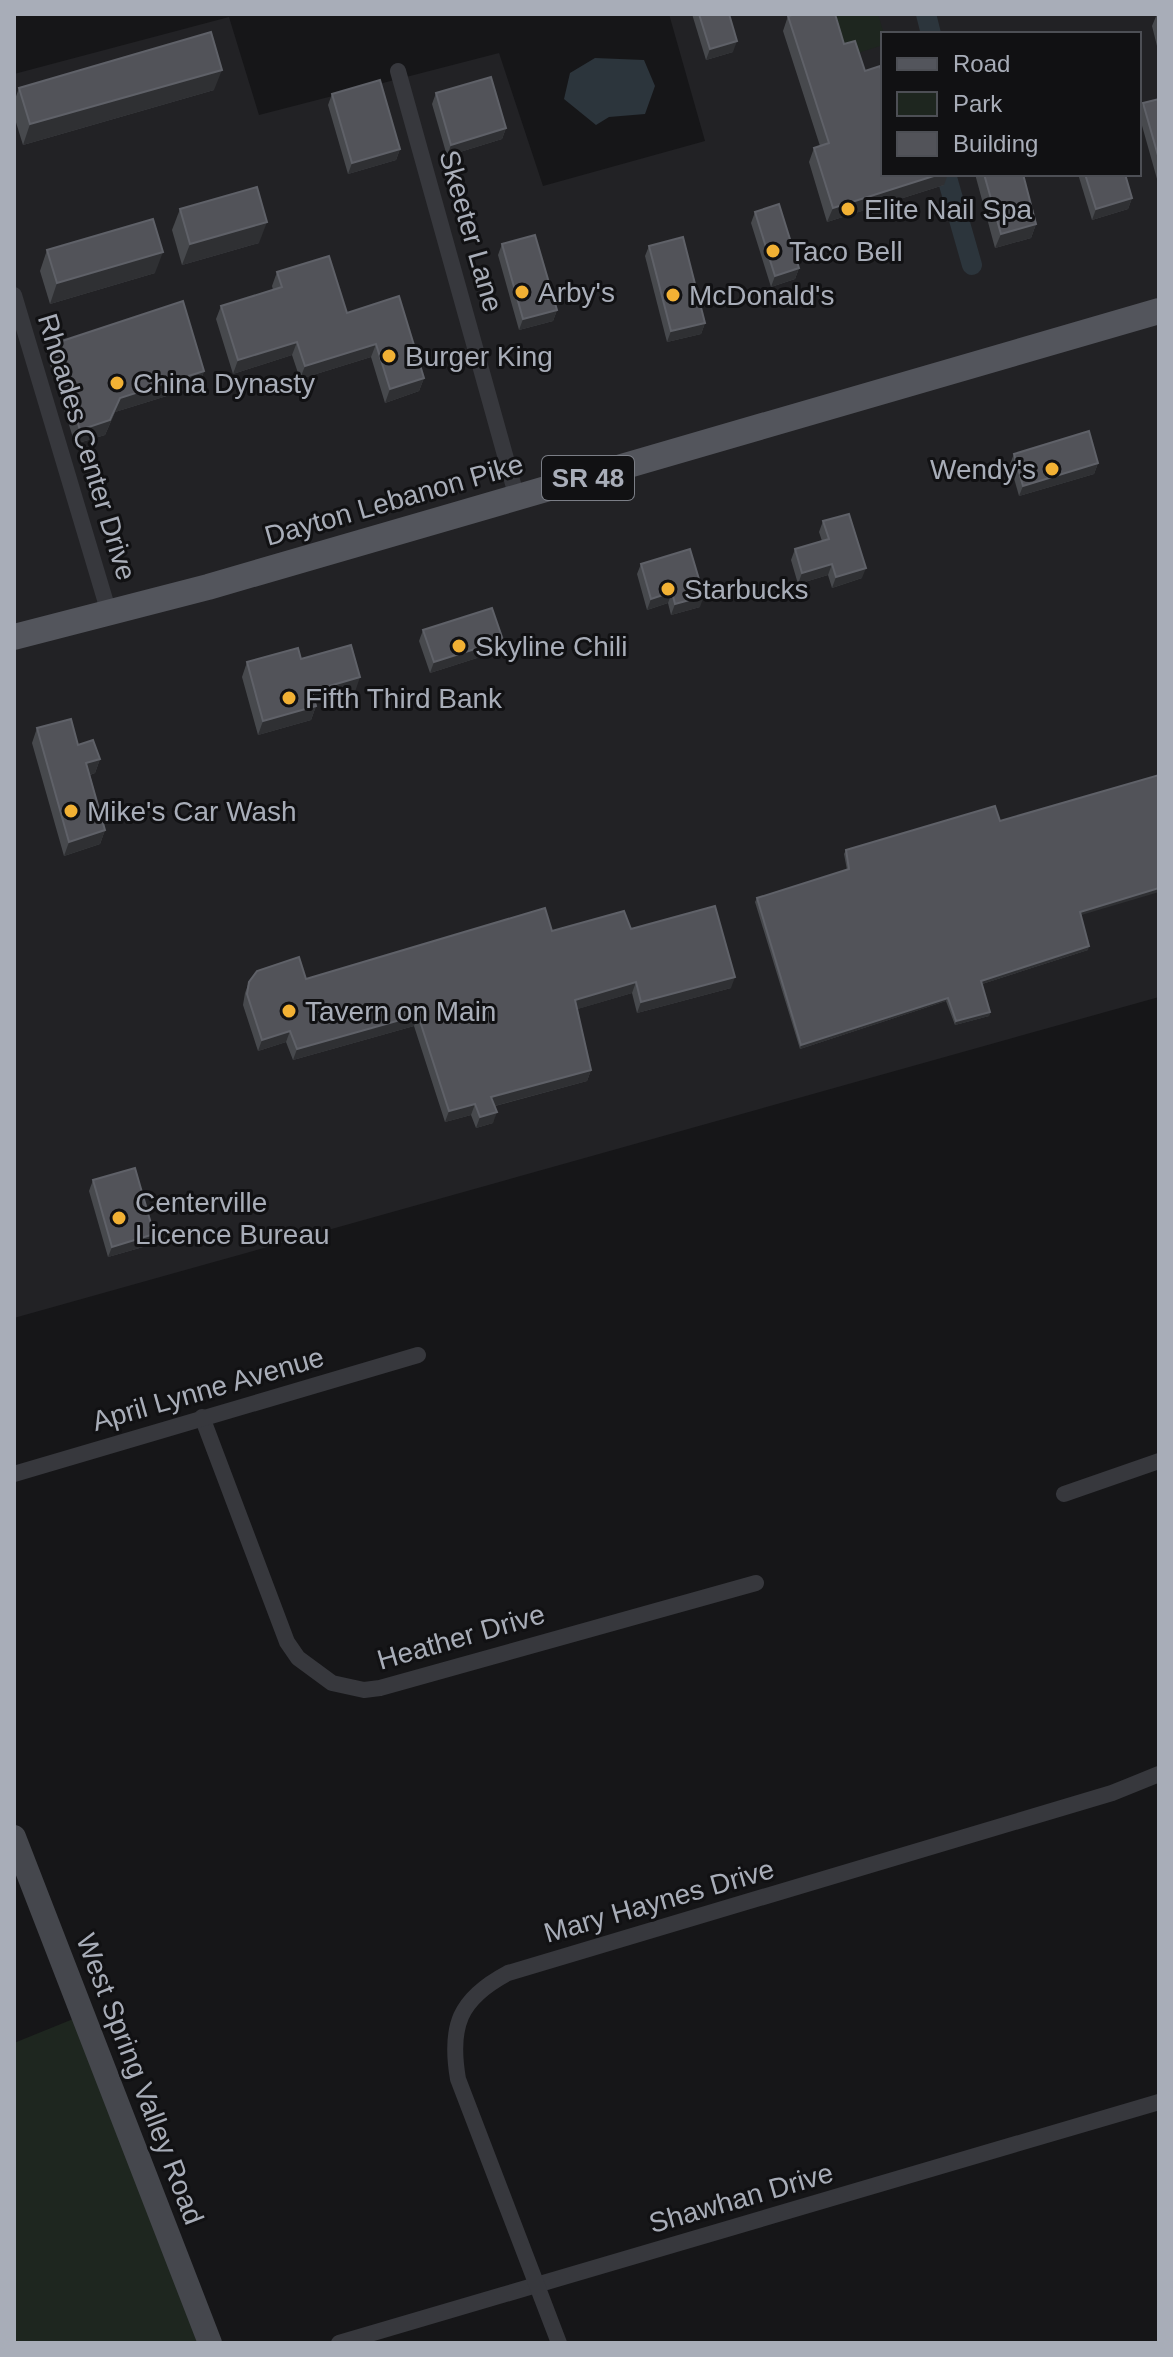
<svg xmlns="http://www.w3.org/2000/svg" width="1173" height="2357" font-family="Helvetica,sans-serif">
  <style>
    .built { fill: #222225; fill-rule: evenodd }
    .green { fill: #1e261f }
    .water { fill: #2c353c }
    .lines { fill: none; stroke-linecap: round; stroke-linejoin: round }
    .canal { stroke: #2c353c; stroke-width: 20 }
    .street { stroke: #37383d; stroke-width: 16 }
    .secondary { stroke: #45474d; stroke-width: 24 }
    .primary { stroke: #53555c; stroke-width: 26 }
    .wall { fill: #47494d }
    .shaded-wall { fill: #2f3033 }
    .building { fill: #525359; stroke: #5f6168; stroke-width: 2 }
    .poi-dot { fill: #f2b134; stroke: #111113; stroke-width: 3 }
    .labels { text-anchor: middle; dominant-baseline: central; stroke-width: 6; stroke-linejoin: round; paint-order: stroke }
    .shield { fill: #111113; stroke: #7b7e86; stroke-width: 2 }
    .shield-label { font-size: 26px; font-weight: bold; fill: #a8adb8 }
    .poi-label { font-size: 28px; fill: #a8adb8; stroke: #111113; text-anchor: start }
    .street-label { font-size: 28px; fill: #a8adb8; stroke: #111113 }
  </style>
  <rect width="100%" height="100%" fill="#161618"/>
  <path class="built" d="M669,14H1159V997L14,1318V74L229,17L259,115L499,53L543,186L705,141ZM883,34H1139V174H883Z"/>
  <g class="green">
    <path d="M839,14H878L884,34L883,45L839,59L826,18Z"/>
    <path d="M83,2015L210,2343H14V2043Z"/>
  </g>
  <path class="water" d="M595,58L644,60L655,86L645,114L609,117L596,125L564,99L570,73Z"/>
  <g class="lines">
    <g class="canal">
      <path d="M926,14L931,34"/>
      <path d="M946,174L972,265"/>
    </g>
    <g class="street">
      <path d="M398,71L517,498"/>
      <path d="M14,295L109,613"/>
      <path d="M202,1417L287,1642L298,1658L332,1683L364,1690L380,1688L756,1583"/>
      <path d="M14,1474L418,1355"/>
      <path d="M1064,1494L1159,1461"/>
      <path d="M339,2343L1159,2102"/>
      <path d="M559,2343L458,2079C449,2026 459,1999 508,1973L1112,1793L1159,1774"/>
    </g>
    <path class="secondary" d="M14,1837L210,2343"/>
    <path class="primary" d="M14,637L208,587L1159,311"/>
  </g>
  <g class="wall">
    <path d="M692,14H729L733,52L706,60Z"/>
    <path d="M1157,14H1159L1158,50L1152,26Z"/>
    <path d="M788,16L883,174L944,185L827,222L809,162L814,148L820,146L783,31Z"/>
    <path d="M19,88L214,90L23,145L14,116V102Z"/>
    <path d="M436,93L506,128L502,139L447,156L432,104Z"/>
    <path d="M332,94L400,149L396,160L348,174L328,105Z"/>
    <path d="M1159,99V186L1139,115L1143,103Z"/>
    <path d="M975,174H1023L1036,224L1031,238L995,248Z"/>
    <path d="M1078,174H1125L1132,198L1128,209L1092,220Z"/>
    <path d="M180,209L259,243L182,265L172,230Z"/>
    <path d="M755,212L799,268L795,279L771,287L751,223Z"/>
    <path d="M502,244L557,310L553,321L519,330L498,255Z"/>
    <path d="M649,246L705,323L701,334L667,342L645,256Z"/>
    <path d="M47,250L155,273L50,304L40,271Z"/>
    <path d="M277,272L347,313L424,378L419,391L385,403L371,357L300,379L292,355L233,374L216,319L221,306L273,290L272,286Z"/>
    <path d="M53,344L204,371L199,386L115,412L105,435L75,444L48,358Z"/>
    <path d="M1014,454L1098,463L1094,474L1019,496L1010,464Z"/>
    <path d="M823,521L862,578L832,588L828,575L798,584L791,560L795,549L822,541L819,532Z"/>
    <path d="M641,564L700,607L671,615L668,603L647,610L637,574Z"/>
    <path d="M423,630L499,651L430,673L419,641Z"/>
    <path d="M301,659L355,692L315,703L316,706L311,720L258,735L242,677L247,662Z"/>
    <path d="M37,728L78,745L100,759L95,773L90,775L105,830L100,844L64,856L32,743Z"/>
    <path d="M1000,821L1080,915L1088,950L982,984L990,1012L989,1016L955,1025L946,1001L800,1049L755,902L757,898L847,870L844,854L846,850Z"/>
    <path d="M631,929L731,988L637,1013L632,993L577,1009L591,1070L587,1081L495,1106L493,1123L476,1128L471,1115L445,1122L414,1026L293,1060L286,1042L258,1051L243,1005L245,993L249,982L306,979L552,931Z"/>
    <path d="M93,1180L150,1245L108,1257L89,1191Z"/>
  </g>
  <g class="shaded-wall">
    <path d="M737,41L733,52L706,60L710,49Z"/>
    <path d="M222,70L214,90L23,145L30,124Z"/>
    <path d="M506,128L502,139L447,156L451,145Z"/>
    <path d="M400,149L396,160L348,174L352,163Z"/>
    <path d="M940,174H948L944,185L827,222L833,208Z"/>
    <path d="M1132,198L1128,209L1092,220L1096,209Z"/>
    <path d="M267,222L259,243L182,265L190,244Z"/>
    <path d="M1036,224L1031,238L995,248L1001,234Z"/>
    <path d="M163,252L155,273L50,304L57,283Z"/>
    <path d="M799,268L795,279L771,287L775,276Z"/>
    <path d="M557,310L553,321L519,330L523,319Z"/>
    <path d="M705,323L701,334L667,342L671,331Z"/>
    <path d="M297,342L292,355L233,374L238,360Z"/>
    <path d="M376,344L371,357L300,379L305,366Z"/>
    <path d="M204,371L199,386L115,412L105,435L75,444L80,430L120,398Z"/>
    <path d="M424,378L419,391L385,403L390,389Z"/>
    <path d="M1098,463L1094,474L1019,496L1023,486Z"/>
    <path d="M832,564L828,575L798,584L802,573Z"/>
    <path d="M866,568L862,578L832,588L836,577Z"/>
    <path d="M672,592L668,603L647,610L651,599Z"/>
    <path d="M704,596L700,607L671,615L675,604Z"/>
    <path d="M503,640L499,651L430,673L434,662Z"/>
    <path d="M360,677L355,692L307,705L312,691Z"/>
    <path d="M316,706L311,720L258,735L263,721Z"/>
    <path d="M100,759L95,773L81,778L86,763Z"/>
    <path d="M105,830L100,844L64,856L69,842Z"/>
    <path d="M1159,888V892L1078,916L1080,912Z"/>
    <path d="M1089,946L1088,950L979,985L981,981Z"/>
    <path d="M735,977L731,988L637,1013L641,1002Z"/>
    <path d="M636,982L632,993L571,1011L575,1000Z"/>
    <path d="M948,998L946,1001L800,1049L801,1045Z"/>
    <path d="M990,1012L989,1016L955,1025L956,1021Z"/>
    <path d="M418,1015L414,1026L293,1060L297,1049Z"/>
    <path d="M290,1031L286,1042L258,1051L262,1040Z"/>
    <path d="M591,1070L587,1081L487,1108L491,1097Z"/>
    <path d="M475,1104L471,1115L445,1122L449,1111Z"/>
    <path d="M497,1112L493,1123L476,1128L480,1117Z"/>
    <path d="M154,1234L150,1245L108,1257L112,1247Z"/>
  </g>
  <g class="building">
    <path d="M699,14H729L737,41L710,49Z"/>
    <path d="M796,14H835L844,44L855,41L865,71L880,66L883,77V174H940L833,208L814,148L829,143L788,16Z"/>
    <path d="M211,32L222,70L30,124L19,88Z"/>
    <path d="M491,77L506,128L451,145L436,93Z"/>
    <path d="M380,80L400,149L352,163L332,94Z"/>
    <path d="M1159,99V159L1143,103Z"/>
    <path d="M984,174H1023L1036,224L1001,234Z"/>
    <path d="M1085,174H1125L1132,198L1096,209Z"/>
    <path d="M257,187L267,222L190,244L180,209Z"/>
    <path d="M779,204L799,268L775,276L755,212Z"/>
    <path d="M153,219L163,252L57,283L47,250Z"/>
    <path d="M535,235L557,310L523,319L502,244Z"/>
    <path d="M683,237L705,323L671,331L649,246Z"/>
    <path d="M329,256L347,313L399,296L424,378L390,389L376,344L305,366L297,342L238,360L221,306L282,287L277,272Z"/>
    <path d="M183,301L204,371L120,398L110,420L80,430L53,344Z"/>
    <path d="M1089,431L1098,463L1023,486L1014,454Z"/>
    <path d="M849,514L866,568L836,577L832,564L802,573L795,549L829,539L823,521Z"/>
    <path d="M690,549L704,596L675,604L672,592L651,599L641,564Z"/>
    <path d="M492,608L503,640L434,662L423,630Z"/>
    <path d="M351,645L360,677L312,691L316,706L263,721L247,662L298,648L301,659Z"/>
    <path d="M71,719L78,745L93,740L100,759L86,763L105,830L69,842L37,728Z"/>
    <path d="M1159,775V888L1080,912L1089,946L981,981L990,1012L956,1021L948,998L801,1045L757,898L849,869L846,850L995,806L1000,821Z"/>
    <path d="M715,906L735,977L641,1002L636,982L575,1000L591,1070L491,1097L497,1112L480,1117L475,1104L449,1111L418,1015L297,1049L290,1031L262,1040L247,994L249,982L257,971L299,957L306,979L545,908L552,931L624,911L631,929Z"/>
    <path d="M135,1168L154,1234L112,1247L93,1180Z"/>
  </g>
  <g class="poi-dot">
    <circle cx="848" cy="209" r="8"/>
    <circle cx="773" cy="251" r="8"/>
    <circle cx="522" cy="292" r="8"/>
    <circle cx="673" cy="295" r="8"/>
    <circle cx="389" cy="356" r="8"/>
    <circle cx="117" cy="383" r="8"/>
    <circle cx="1052" cy="469" r="8"/>
    <circle cx="668" cy="589" r="8"/>
    <circle cx="459" cy="646" r="8"/>
    <circle cx="289" cy="698" r="8"/>
    <circle cx="71" cy="811" r="8"/>
    <circle cx="289" cy="1011" r="8"/>
    <circle cx="119" cy="1218" r="8"/>
  </g>
  <g class="labels">
    <rect class="shield" x="542" y="456" width="92" height="44" rx="6"/>
    <g class="shield-label">
      <text x="588" y="478">SR 48</text>
    </g>
    <g class="poi-label">
      <text x="864" y="209">Elite Nail Spa</text>
      <text x="789" y="251">Taco Bell</text>
      <text x="538" y="292">Arby's</text>
      <text x="689" y="295">McDonald's</text>
      <text x="405" y="356">Burger King</text>
      <text x="133" y="383">China Dynasty</text>
      <text x="1036" y="469" text-anchor="end">Wendy's</text>
      <text x="684" y="589">Starbucks</text>
      <text x="475" y="646">Skyline Chili</text>
      <text x="305" y="698">Fifth Third Bank</text>
      <text x="87" y="811">Mike's Car Wash</text>
      <text x="305" y="1011">Tavern on Main</text>
      <text x="135" y="1202">Centerville<tspan x="135" dy="32">Licence Bureau</tspan></text>
    </g>
    <g class="street-label">
      <text transform="translate(471 231) rotate(74)">Skeeter Lane</text>
      <text transform="translate(87 447) rotate(73)">Rhoades Center Drive</text>
      <text transform="translate(394 500) rotate(-16)">Dayton Lebanon Pike</text>
      <text transform="translate(208 1389) rotate(-16)">April Lynne Avenue</text>
      <text transform="translate(461 1637) rotate(-16)">Heather Drive</text>
      <text transform="translate(659 1901) rotate(-16)">Mary Haynes Drive</text>
      <text transform="translate(140 2079) rotate(69)">West Spring Valley Road</text>
      <text transform="translate(741 2198) rotate(-16)">Shawhan Drive</text>
    </g>
  </g>
  <rect width="1173" height="2357" fill="none" stroke="#a8adb8" stroke-width="32"/>
  <rect x="881" y="32" width="260" height="144" fill="#111113" stroke="#4d4f55" stroke-width="2"/>
  <rect x="897" y="58" width="40" height="12" fill="#53555c" stroke="#4d4f55" stroke-width="2"/>
  <text x="953" y="72" font-size="24" fill="#a8adb8">Road</text>
  <rect x="897" y="92" width="40" height="24" fill="#1e261f" stroke="#4d4f55" stroke-width="2"/>
  <text x="953" y="112" font-size="24" fill="#a8adb8">Park</text>
  <rect x="897" y="132" width="40" height="24" fill="#525359" stroke="#4d4f55" stroke-width="2"/>
  <text x="953" y="152" font-size="24" fill="#a8adb8">Building</text>
</svg>
